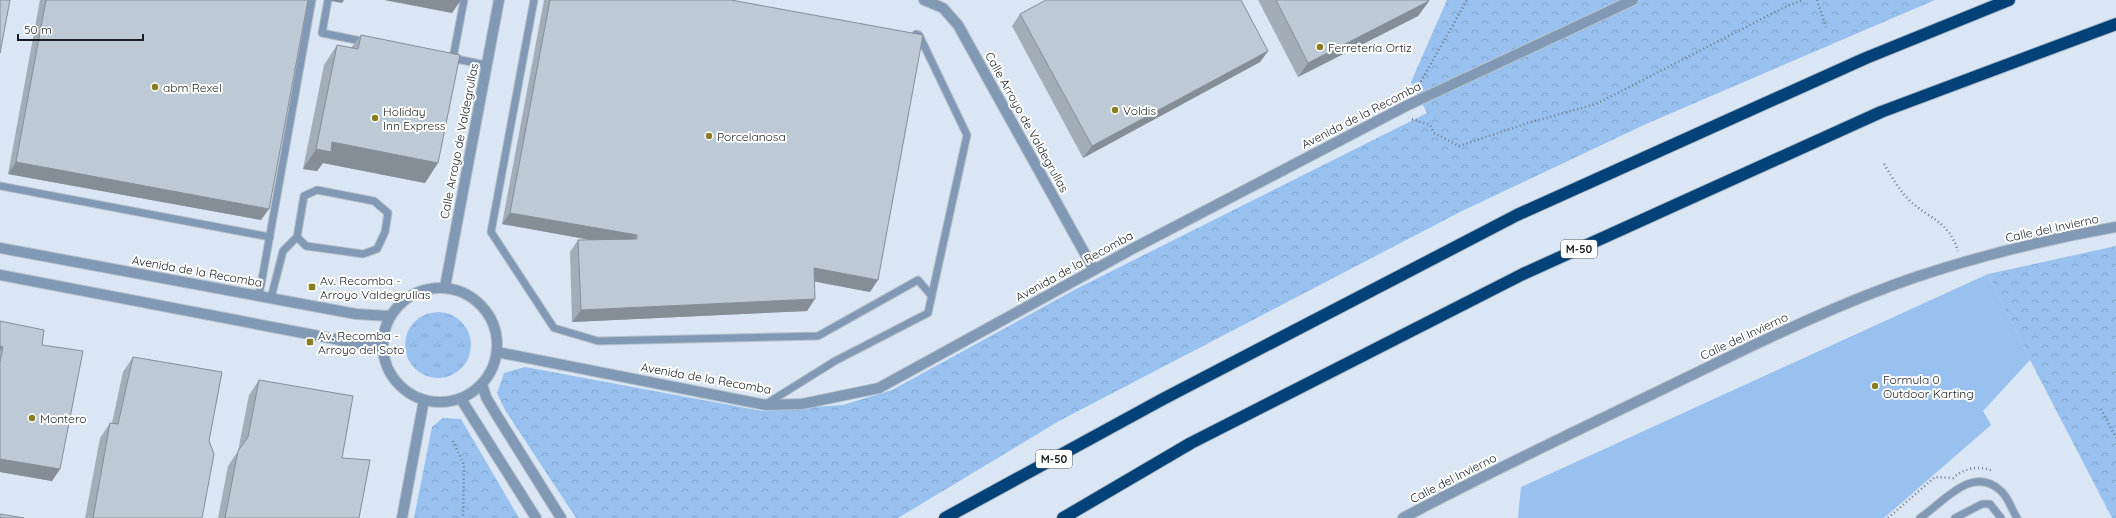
<svg xmlns="http://www.w3.org/2000/svg" width="2116" height="518" font-family="Quicksand,sans-serif">
  <style>
    .grass { fill: url(#grass-tufts) }
    .park { fill: url(#park-crowns) }
    .pitch { fill: #98c1ef }
    .lines { fill: none; stroke-linecap: round; stroke-linejoin: round }
    .service-casing { stroke: #b7c2cd; stroke-width: 9 }
    .minor-casing { stroke: #b7c2cd; stroke-width: 12 }
    .motorway-casing { stroke: #b7c2cd; stroke-width: 14 }
    .path { stroke: #737b83; stroke-width: 2.5; stroke-dasharray: 1 3; stroke-linecap: butt }
    .service { stroke: #8199b5; stroke-width: 7 }
    .minor { stroke: #8199b5; stroke-width: 10 }
    .motorway { stroke: #034279; stroke-width: 12 }
    .wall { fill: #a3adb8 }
    .shaded-wall { fill: #858d96 }
    .building { fill: #bec9d6; stroke: #858d96 }
    .poi-dot { fill: #887d23; stroke: #fff; stroke-width: 1.5 }
    .labels { text-anchor: middle; dominant-baseline: central; stroke-width: 4; stroke-linejoin: round; paint-order: stroke }
    .shield { fill: #fff; stroke: #5e6164; stroke-width: 1 }
    .shield-label { font-size: 11px; font-weight: bold; fill: #191d21 }
    .poi-label { font-size: 12px; fill: #191d21; stroke: #fff; text-anchor: start }
    .street-label { font-size: 12px; fill: #191d21; stroke: #fff }
  </style>
  <defs>
    <pattern id="grass-tufts" width="24" height="20" patternUnits="userSpaceOnUse"><rect width="24" height="20" fill="#98c1ef"/><path d="M3 7l-1-3M5 7V3M7 7l1-3M15 17l-1-3M17 17v-4M19 17l1-3" fill="none" stroke="#82a5cd"/></pattern>
    <pattern id="park-crowns" width="20" height="18" patternUnits="userSpaceOnUse"><rect width="20" height="18" fill="#98c1ef"/><path d="M2 6a3 3 0 1 1 6 0M12 15a3 3 0 1 1 6 0" fill="none" stroke="#82a5cd"/></pattern>
  </defs>
  <rect width="100%" height="100%" fill="#dae6f3"/>
  <circle class="grass" cx="438" cy="345" r="33"/>
  <g class="park">
    <path d="M1447,0H1935L1646,124L1460,212L1059,421L898,518H576L505,410L497,393L504,373L525,367L762,411L843,405L892,390L1078,288L1427,113L1411,82Z"/>
    <path d="M2116,246V518H2112L2030,360L1988,274Z"/>
    <path d="M443,418L461,419L519,518H414L432,427Z"/>
  </g>
  <path class="pitch" d="M1988,274L2030,360L1983,411L1991,425L1884,518H1518L1521,487Z"/>
  <g class="lines">
    <defs>
      <g id="service">
        <path d="M328,0L322,33L366,42"/>
        <path d="M534,0L491,232L554,328L598,341L818,336L918,280L931,295"/>
        <path d="M451,58L486,65"/>
        <path d="M453,58L464,0"/>
        <path d="M0,186L270,237"/>
        <path d="M259,296L312,0"/>
        <path d="M271,298L283,251L297,237L306,246L363,254L377,249L385,232L388,213L374,201L317,190L304,196L297,237"/>
        <path d="M766,404L835,361L928,313L967,135L919,35L916,34"/>
        <path d="M1920,518C1944,502 1972,464 2001,491C2008,497 2012,510 2017,518"/>
        <path d="M1955,518L1982,504H1990L2001,518"/>
      </g>
      <g id="minor">
        <path d="M924,0L943,8L958,25L1094,270"/>
        <path d="M0,248L356,314L389,316"/>
        <path d="M0,275L382,348"/>
        <path d="M445,287L499,0"/>
        <circle cx="440" cy="345" r="57"/>
        <path d="M497,352L766,405L802,404L879,388L1134,248L1406,106L1633,0"/>
        <path d="M482,384L486,397L496,414L561,518"/>
        <path d="M461,399L536,518"/>
        <path d="M402,518L424,400"/>
        <path d="M1403,518C1487,473 1574,432 1661,390C1744,350 1828,307 1916,277C1982,255 2048,239 2116,227"/>
      </g>
      <g id="motorway">
        <path d="M945,518L1163,399L1517,215L1866,58L2009,0"/>
        <path d="M1063,518L1191,443L1523,274L1881,112L2116,24"/>
      </g>
    </defs>
    <use href="#service" class="service-casing"/>
    <use href="#minor" class="minor-casing"/>
    <use href="#motorway" class="motorway-casing"/>
    <g class="path">
      <path d="M1817,0L1826,27"/>
      <path d="M1419,85L1467,0"/>
      <path d="M1412,119L1430,125L1434,133L1459,146L1528,123L1596,104L1783,8L1803,0"/>
      <path d="M1884,164C1892,177 1899,190 1909,200C1930,220 1948,220 1958,251"/>
      <path d="M2101,409L2116,438"/>
      <path d="M453,441L464,465L463,518"/>
      <path d="M1888,518L1935,477L1953,478C1964,468 1978,465 1993,471"/>
    </g>
    <use href="#service" class="service"/>
    <use href="#minor" class="minor"/>
    <use href="#motorway" class="motorway"/>
  </g>
  <g class="wall">
    <path d="M40,0H308L261,220L8,174Z"/>
    <path d="M544,0H731L870,292L815,281L807,311L572,322L570,252L578,240H592L502,224Z"/>
    <path d="M1258,0H1428L1429,1L1418,16L1298,77Z"/>
    <path d="M1020,14L1268,51L1260,62L1083,158L1012,26Z"/>
    <path d="M361,35L425,183L323,163L317,171L303,169L324,65L337,45L351,48Z"/>
    <path d="M0,321L42,345L60,469L52,481L0,472Z"/>
    <path d="M133,357L209,441L202,518H85L100,438L110,423H112L123,372Z"/>
    <path d="M259,380L342,458L359,518H218L228,466L238,451L249,395Z"/>
  </g>
  <g class="shaded-wall">
    <path d="M332,0H344L342,3L331,1Z"/>
    <path d="M384,0H461L452,13Z"/>
    <path d="M1429,1L1418,16L1298,77L1308,63Z"/>
    <path d="M1268,51L1260,62L1083,158L1092,146Z"/>
    <path d="M332,142L438,163L425,183L323,163L317,171L303,169L316,149Z"/>
    <path d="M16,162L269,209L261,220L8,174Z"/>
    <path d="M510,213L637,235L629,247L502,224Z"/>
    <path d="M814,268L878,280L870,292L806,280Z"/>
    <path d="M815,299L807,311L572,322L581,310Z"/>
    <path d="M0,346L3,347L0,351Z"/>
    <path d="M0,459L60,469L52,481L0,472Z"/>
  </g>
  <g class="building">
    <path d="M0,0H10L0,53Z"/>
    <path d="M46,0H308L269,209L16,162Z"/>
    <path d="M550,0H731L923,35L878,280L814,268L815,299L581,310L578,240L637,239V235L510,213Z"/>
    <path d="M1046,0H1241L1268,51L1092,146L1020,14Z"/>
    <path d="M1276,0H1428L1429,1L1308,63Z"/>
    <path d="M361,35L460,55L438,163L332,142L331,152L316,149L337,45L358,49Z"/>
    <path d="M0,321L44,330L42,345L83,351L60,469L0,459V362L3,347L0,346Z"/>
    <path d="M133,357L222,372L209,441L214,454L202,518H93L110,423L118,424Z"/>
    <path d="M259,380L353,396L342,458L370,460L359,518H225L238,451L248,437Z"/>
    <path d="M0,514L24,518H0Z"/>
  </g>
  <g class="poi-dot">
    <circle cx="1320" cy="47" r="4"/>
    <circle cx="155" cy="87" r="4"/>
    <circle cx="1115" cy="110" r="4"/>
    <circle cx="375" cy="118" r="4"/>
    <circle cx="709" cy="136" r="4"/>
    <rect x="308" y="283" width="8" height="8" rx="2"/>
    <rect x="306" y="338" width="8" height="8" rx="2"/>
    <circle cx="1875" cy="386" r="4"/>
    <circle cx="32" cy="418" r="4"/>
  </g>
  <g class="labels">
    <g class="shield">
      <rect x="1561" y="240" width="36" height="18" rx="3"/>
      <rect x="1036" y="450" width="36" height="18" rx="3"/>
    </g>
    <g class="shield-label">
      <text x="1579" y="249">M-50</text>
      <text x="1054" y="459">M-50</text>
    </g>
    <g class="poi-label">
      <text x="1328" y="47">Ferretería Ortiz</text>
      <text x="163" y="87">abm Rexel</text>
      <text x="1123" y="110">Voldis</text>
      <text x="383" y="111">Holiday<tspan x="383" dy="14">Inn Express</tspan></text>
      <text x="717" y="136">Porcelanosa</text>
      <text x="320" y="280">Av. Recomba -<tspan x="320" dy="14">Arroyo Valdegrullas</tspan></text>
      <text x="318" y="335">Av. Recomba -<tspan x="318" dy="14">Arroyo del Soto</tspan></text>
      <text x="1883" y="379">Formula 0<tspan x="1883" dy="14">Outdoor Karting</tspan></text>
      <text x="40" y="418">Montero</text>
    </g>
    <g class="street-label">
      <text transform="translate(1361 115) rotate(-27)">Avenida de la Recomba</text>
      <text transform="translate(1027 122) rotate(61)">Calle Arroyo de Valdegrullas</text>
      <text transform="translate(459 141) rotate(-79)">Calle Arroyo de Valdegrullas</text>
      <text transform="translate(2052 228) rotate(-12)">Calle del Invierno</text>
      <text transform="translate(1074 266) rotate(-29)">Avenida de la Recomba</text>
      <text transform="translate(197 271) rotate(10)">Avenida de la Recomba</text>
      <text transform="translate(1744 336) rotate(-25)">Calle del Invierno</text>
      <text transform="translate(706 378) rotate(10)">Avenida de la Recomba</text>
      <text transform="translate(1453 478) rotate(-27)">Calle del Invierno</text>
    </g>
  </g>
  <path d="M18 34v6h125v-6" fill="none" stroke="#191d21" stroke-width="2"/>
  <text x="24" y="34" font-size="12" fill="#191d21" stroke="#ffffff" stroke-width="3" paint-order="stroke">50 m</text>
</svg>
